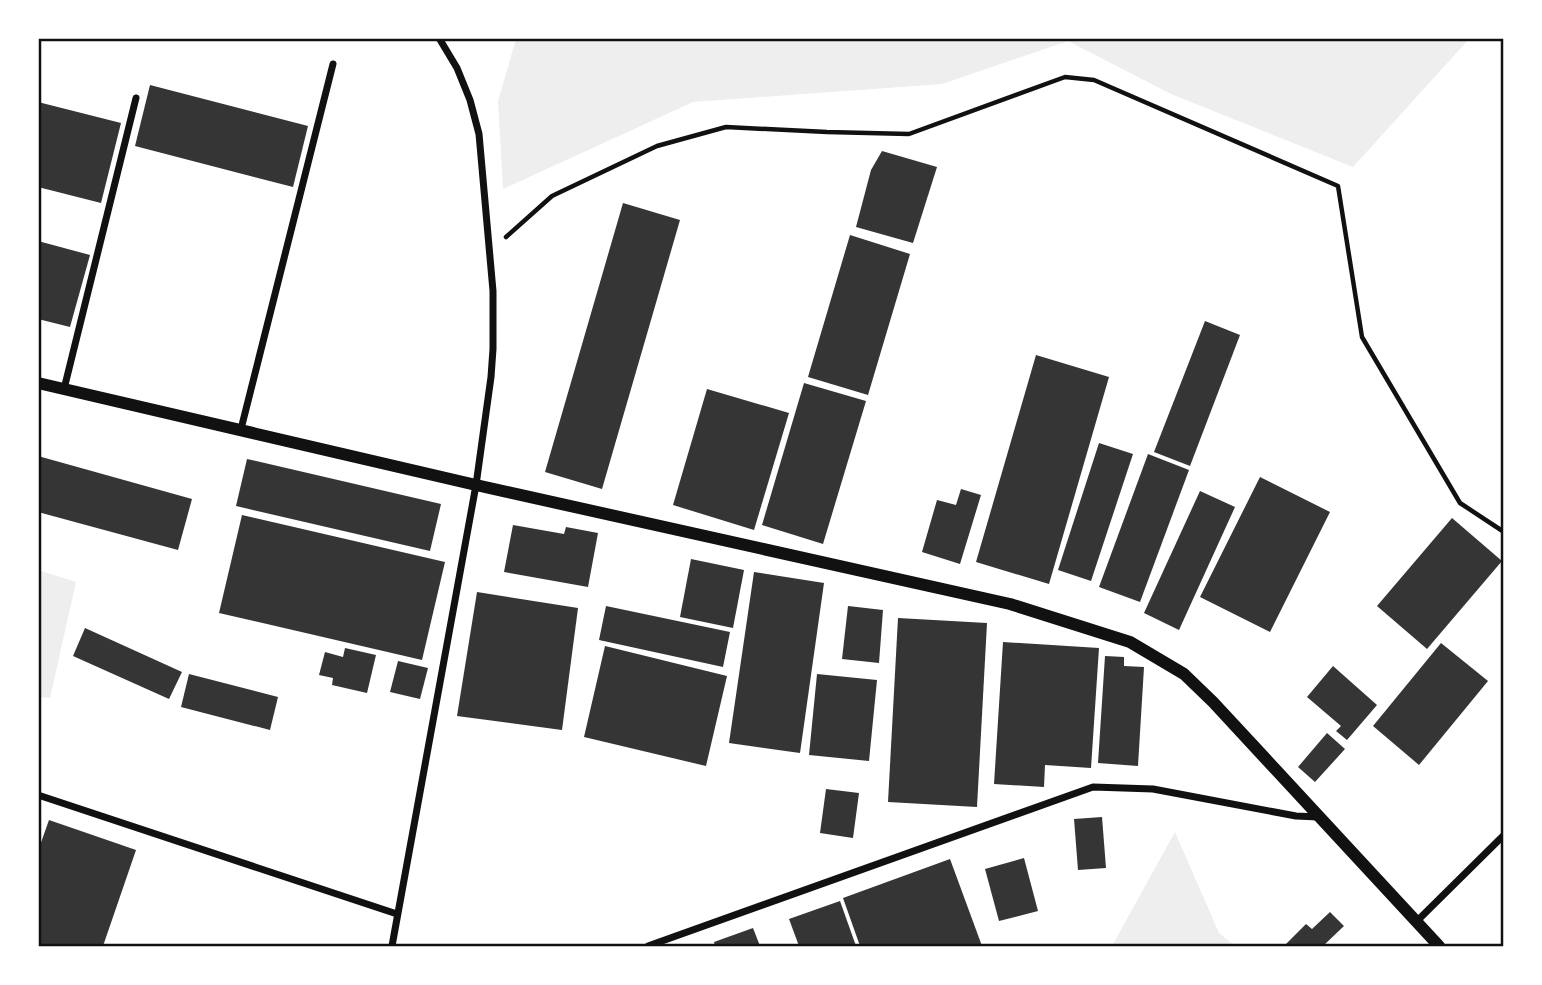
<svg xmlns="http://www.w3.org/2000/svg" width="1542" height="985" font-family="'Exo 2',sans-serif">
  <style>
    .green { fill: #eee }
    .building { fill: #353535 }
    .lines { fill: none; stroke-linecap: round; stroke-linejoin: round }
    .path { stroke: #111; stroke-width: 4.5 }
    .minor { stroke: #111; stroke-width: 7 }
    .tertiary { stroke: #111; stroke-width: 12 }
    .neatline { fill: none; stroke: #111; stroke-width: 2.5 }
  </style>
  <rect width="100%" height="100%" fill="#fff"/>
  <g class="green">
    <path d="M516,39V38L1469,39L1353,167L1171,94L1068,41L942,84L693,102L503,189L498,101Z"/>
    <path d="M38,570L76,582L50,698L39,697Z"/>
    <path d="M1175,832L1219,933L1235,946H1112Z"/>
  </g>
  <g class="building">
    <path d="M150,85L308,126L293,187L135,146Z"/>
    <path d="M38,102L121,123L101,203L38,187Z"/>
    <path d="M882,151L937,167L913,243L856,227L871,170Z"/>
    <path d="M623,203L680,220L602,489L545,472Z"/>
    <path d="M850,235L910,254L868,395L808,377Z"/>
    <path d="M38,241L90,255L70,327L38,319Z"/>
    <path d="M1205,321L1240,335L1190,466L1154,452Z"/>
    <path d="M1036,355L1109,377L1049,584L976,562Z"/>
    <path d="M804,383L866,401L823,544L762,525Z"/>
    <path d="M707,389L789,413L754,530L673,505Z"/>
    <path d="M1099,443L1133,454L1091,581L1058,570Z"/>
    <path d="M1148,454L1189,470L1140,602L1099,587Z"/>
    <path d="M38,456L192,499L178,550L38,512Z"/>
    <path d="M247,459L441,504L430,551L236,506Z"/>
    <path d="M1260,477L1330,512L1270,632L1200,597Z"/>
    <path d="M961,489L981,495L960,564L922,552L937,500L956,505Z"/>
    <path d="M1200,491L1235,507L1179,630L1144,613Z"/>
    <path d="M242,515L445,562L422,660L219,613Z"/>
    <path d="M1452,518L1502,561L1427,649L1377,606Z"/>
    <path d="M513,525L564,534L566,527L598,533L588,587L504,572Z"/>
    <path d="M691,559L744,570L733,628L680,617Z"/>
    <path d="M754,572L824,583L800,753L729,743Z"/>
    <path d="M477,592L578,608L562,730L457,716Z"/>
    <path d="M606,606L730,632L723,667L599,640Z"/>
    <path d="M848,606L883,610L879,663L842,659Z"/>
    <path d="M898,618L987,623L977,807L888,802Z"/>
    <path d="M85,628L182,672L169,699L73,656Z"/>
    <path d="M1003,642L1099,648L1091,768L1045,765L1044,787L994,784Z"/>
    <path d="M1441,643L1488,681L1419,765L1373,726Z"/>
    <path d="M605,646L727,676L706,766L584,737Z"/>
    <path d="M345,648L376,655L367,693L332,685L333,678L319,675L325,652L343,657Z"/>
    <path d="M1105,656L1124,657V666L1144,667L1138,766L1098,763Z"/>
    <path d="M398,661L428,668L420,699L390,692Z"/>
    <path d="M1333,666L1377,705L1347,740L1336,731L1341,726L1307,697Z"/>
    <path d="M189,674L278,697L270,730L181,707Z"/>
    <path d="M817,674L877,680L869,761L809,755Z"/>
    <path d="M1327,733L1345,749L1315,782L1298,767Z"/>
    <path d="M826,789L859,793L853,838L820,833Z"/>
    <path d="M1102,817L1106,868L1078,870L1074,819Z"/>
    <path d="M49,820L136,850L103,946H38V851Z"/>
    <path d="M1024,858L1038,911L999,921L985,869Z"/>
    <path d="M950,859L982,946H860L843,898Z"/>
    <path d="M840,901L856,946H799L789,919Z"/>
    <path d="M1330,912L1344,926L1323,946H1284L1306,924L1312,929Z"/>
    <path d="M753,928L760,946H715L714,942Z"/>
  </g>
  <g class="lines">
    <path class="path" d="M506,237L552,196L657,146L726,127L827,132L909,134L1065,77L1094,80L1338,186L1362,337L1460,503L1504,532"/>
    <g class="minor">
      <path d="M64,389L136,98"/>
      <path d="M241,429L333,64"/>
      <path d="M38,795L397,914"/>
      <path d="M1416,922L1504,835"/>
      <path d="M392,946L476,485L491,377L493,349V291L479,134L470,100L457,68L439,38"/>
      <path d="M648,946L1093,787L1153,789L1296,816L1318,817"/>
    </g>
    <path class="tertiary" d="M38,383L476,485L1010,604L1130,642L1184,674L1213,702L1439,946"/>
  </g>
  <rect width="1542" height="985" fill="none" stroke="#ffffff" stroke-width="80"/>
  <rect x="40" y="40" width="1462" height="905" class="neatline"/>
</svg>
